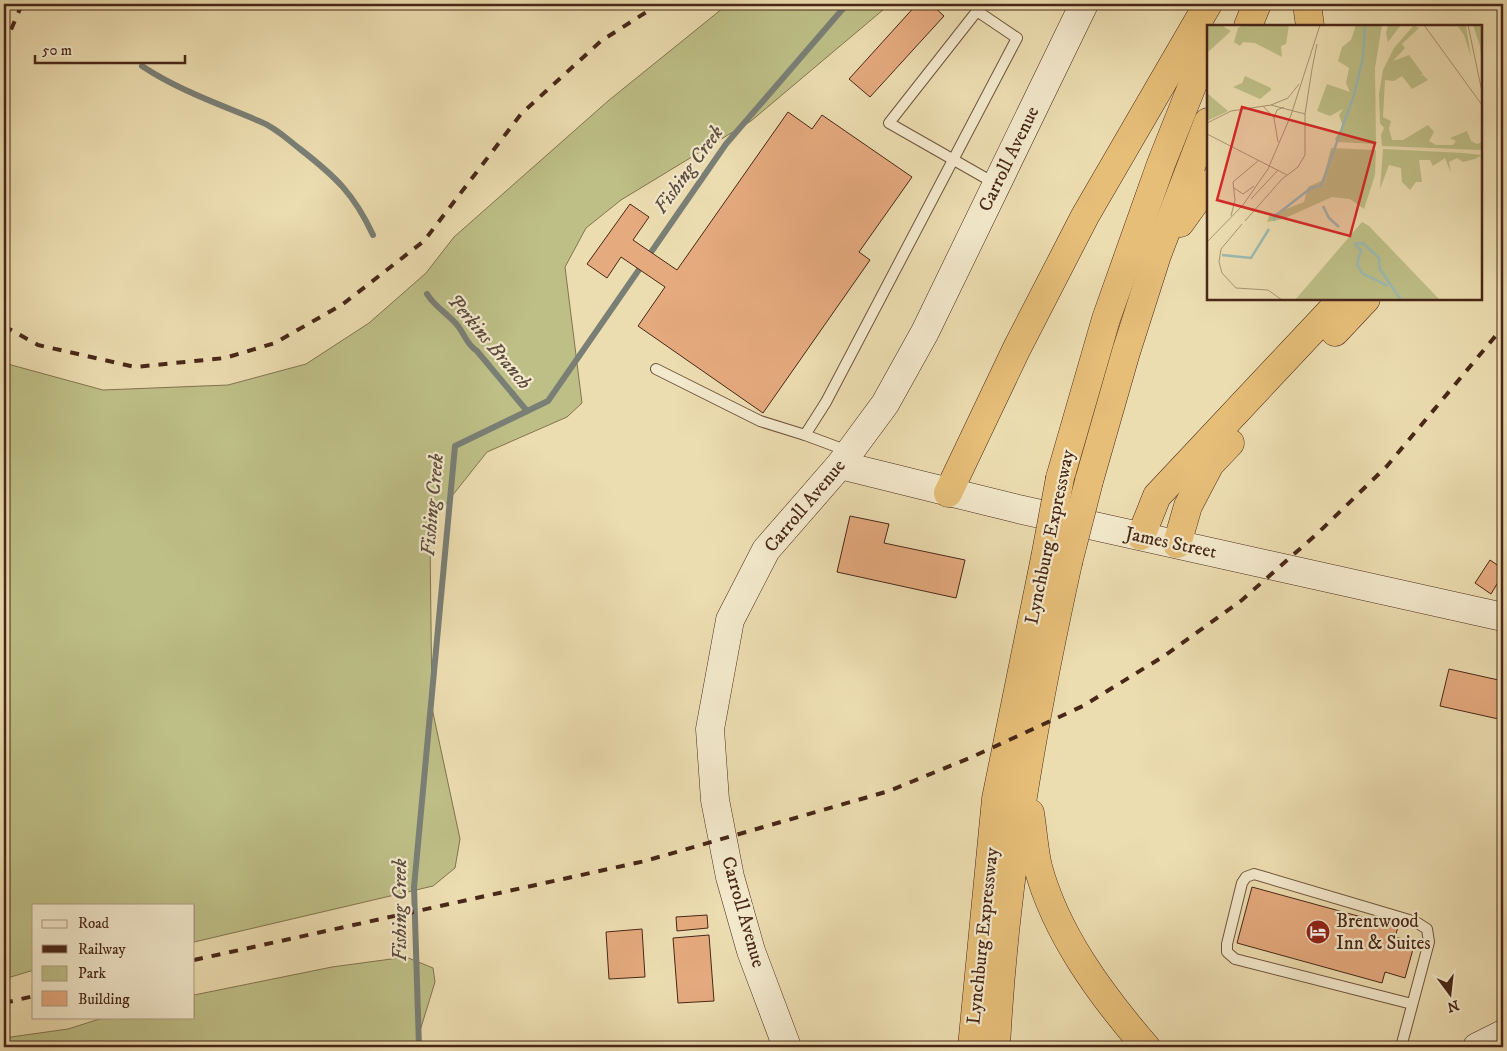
<svg xmlns="http://www.w3.org/2000/svg" width="1507" height="1051" font-family="'IM FELL DW Pica',serif">
  <style>
    .green { fill: #bebf87; stroke: #837350 }
    .lines { fill: none; stroke-linecap: round; stroke-linejoin: round }
    .stream { stroke: #7a7f76; stroke-width: 6 }
    .building { fill: #e5aa7e; stroke: #482718 }
    .lane-casing { stroke: #71543e; stroke-width: 12 }
    .secondary-casing { stroke: #482718; stroke-width: 29 }
    .highway-casing { stroke: #482718; stroke-width: 29 }
    .lane { stroke: #f3e9cc; stroke-width: 10 }
    .secondary { stroke: #f3e9cc; stroke-width: 28 }
    .highway { stroke: #e6be78; stroke-width: 28 }
    .rail { stroke: #482718; stroke-width: 4; stroke-dasharray: 9 9; stroke-linecap: butt }
    .highway-bridge-casing { stroke: #482718; stroke-width: 29; stroke-linecap: butt }
    .highway-bridge { stroke: #e6be78; stroke-width: 28 }
    .labels { text-anchor: middle; dominant-baseline: central; stroke-width: 4.5; stroke-linejoin: round; paint-order: stroke }
    .street-label { font-size: 19px; fill: #482718; stroke: #f3e9cc }
    .poi-label { font-size: 19px; fill: #482718; stroke: #f3e9cc; text-anchor: start }
    .water-label { font-size: 20px; font-style: italic; fill: #5d4c3f; stroke: #f3e9cc }
    .inset-river { fill: none; stroke: #9bbab4; stroke-width: 2.5 }
    .inset-road { fill: none; stroke: #aa9473; stroke-width: 1 }
    .view { fill: #d62828; fill-opacity: 0.15; stroke: #d62828; stroke-width: 2.5 }
    .inset-edge { fill: none; stroke: #482718; stroke-width: 2.5 }
  </style>
  <rect width="100%" height="100%" fill="#ecddb0"/>
  <filter id="stains"><feTurbulence type="fractalNoise" baseFrequency=".004" numOctaves="4"/><feColorMatrix values="0 0 0 0 .2 0 0 0 0 .09 0 0 0 0 .02 0 0 0 .5 -.17"/></filter>
  <radialGradient id="worn" r=".72"><stop offset=".6" stop-color="#630" stop-opacity="0"/><stop offset="1" stop-color="#630" stop-opacity=".3"/></radialGradient>
  <g class="green">
    <path d="M728,4H890L751,121L621,200L586,228L565,267L582,403L567,417L487,452L440,511L430,541L432,708L460,839L455,868L433,886L194,942V905H34V970L4,979V363L103,390L228,385L306,364L369,323L426,273L454,237L608,101Z"/>
    <path d="M406,957L433,968L435,982L415,1047H4V1038L68,1029L106,1017H194V995L332,967Z"/>
  </g>
  <g class="lines">
    <g class="stream">
      <path d="M142,66C178,90 219,104 259,121C275,127 287,139 300,149C336,177 354,194 373,235"/>
      <path d="M427,294C435,307 448,314 458,326C465,335 467,345 477,351L527,411"/>
      <path d="M419,1047L414,887L455,446L548,401L726,144L847,4"/>
    </g>
  </g>
  <g class="building">
    <path d="M917,4H931L944,16L870,97L849,79Z"/>
    <path d="M788,112L812,129L822,115L912,177L859,252L870,260L763,413L638,326L665,287L621,257L607,278L587,264L630,204L649,217L633,240L677,270Z"/>
    <path d="M850,516L889,524L884,543L965,560L956,598L837,572Z"/>
    <path d="M1490,560L1503,569V574L1491,594L1475,583Z"/>
    <path d="M1449,669L1503,681V720L1440,706Z"/>
    <path d="M1252,887L1398,927L1395,937L1415,942L1405,978L1385,972L1382,983L1237,943Z"/>
    <path d="M707,915L708,928L677,931L676,917Z"/>
    <path d="M642,929L645,977L609,979L606,932Z"/>
    <path d="M709,935L714,1001L678,1003L673,938Z"/>
  </g>
  <g class="lines">
    <defs>
      <g id="lane">
        <path d="M656,369L760,421L805,435L826,402L1017,38L977,11L889,123L996,184"/>
        <path d="M805,435L848,451"/>
        <path d="M1401,1047L1429,942L1427,929L1416,922L1254,874L1246,877L1242,883L1227,944V952L1235,959L1412,1004"/>
      </g>
      <g id="secondary">
        <path d="M840,465L1018,509L1503,617"/>
        <path d="M787,1047L751,951L730,877L715,800L710,729L730,620L766,550L840,465L885,404L925,332L1084,4"/>
        <path d="M1477,1047L1503,1034"/>
      </g>
      <g id="highway">
        <path d="M1307,4L1310,26"/>
        <path d="M1248,26L1257,4"/>
        <path d="M1180,223L1208,184"/>
        <path d="M1335,332L1366,299"/>
        <path d="M1060,478L1106,319L1161,164L1208,46"/>
        <path d="M1089,481L1126,352L1157,255L1208,122"/>
        <path d="M948,493L1017,348L1085,216L1208,4"/>
        <path d="M1141,536L1157,496L1342,299"/>
        <path d="M1177,544L1188,506L1210,464L1230,443"/>
        <path d="M1030,813C1033,831 1034,850 1038,867C1056,934 1101,995 1146,1047"/>
        <path d="M972,1047L996,799L1045,558"/>
        <path d="M996,1047C1004,884 1033,722 1068,563"/>
      </g>
    </defs>
    <use href="#lane" class="lane-casing"/>
    <use href="#secondary" class="secondary-casing"/>
    <use href="#highway" class="highway-casing"/>
    <use href="#lane" class="lane"/>
    <use href="#secondary" class="secondary"/>
    <use href="#highway" class="highway"/>
    <g class="rail">
      <path d="M4,15L9,4"/>
      <path d="M4,46L22,4"/>
      <path d="M4,326L38,345L135,367L225,358L275,343L343,304L424,241L521,114L601,41L659,4"/>
      <path d="M194,960L645,861L889,791L972,757L1083,706L1164,656L1242,600L1319,532L1387,466L1503,327"/>
      <path d="M4,1003L34,996"/>
    </g>
    <defs>
      <g id="highway-bridge">
        <path d="M1045,558L1060,478"/>
        <path d="M1068,563L1089,481"/>
      </g>
    </defs>
    <use href="#highway-bridge" class="highway-bridge-casing"/>
    <use href="#highway-bridge" class="highway-bridge"/>
  </g>
  <defs>
    <symbol id="hotel-disc" viewBox="-11 -11 22 22"><circle r="9.5" fill="#8f2418" stroke="#f3e9cc"/><path d="M-6-4.5h1.5V1H6V5H4.5V3h-9V5H-6ZM-4 0a1.8 1.8 0 1 1 3.6 0ZM.5 0V-2.5h3Q6-2.5 6 0Z" fill="#fff"/></symbol>
  </defs>
  <g fill-rule="evenodd">
    <use href="#hotel-disc" x="1304" y="918" width="28" height="28"/>
  </g>
  <g class="labels">
    <g class="street-label">
      <text transform="translate(1009 159) rotate(-64)">Carroll Avenue</text>
      <text transform="translate(805 506) rotate(-50)">Carroll Avenue</text>
      <text transform="translate(1050 537) rotate(-78)">Lynchburg Expressway</text>
      <text transform="translate(1171 543) rotate(12)">James Street</text>
      <text transform="translate(743 912) rotate(74)">Carroll Avenue</text>
      <text transform="translate(983 936) rotate(-84)">Lynchburg Expressway</text>
    </g>
    <g class="poi-label">
      <text x="1336" y="921">Brentwood<tspan x="1336" dy="22">Inn &amp; Suites</tspan></text>
    </g>
    <g class="water-label">
      <text transform="translate(689 170) rotate(-54)">Fishing Creek</text>
      <text transform="translate(489 342) rotate(50)">Perkins Branch</text>
      <text transform="translate(433 505) rotate(-85)">Fishing Creek</text>
      <text transform="translate(400 910) rotate(-90)">Fishing Creek</text>
    </g>
  </g>
  <g transform="translate(1207 25)">
    <rect width="275" height="275" fill="#ecddb0"/>
    <path d="M0,0H14L24,6L0,28ZM36,0H82L79,19L74,21L75,32L48,18L36,17L33,21L27,17L31,3ZM149,0H175L168,43L169,119L130,117L128,114L136,101L132,90L136,84L123,91L110,86L120,59L143,67L139,58L142,43L131,36L135,22L144,15ZM181,0H194L181,17L179,8ZM207,0L212,3L195,19L198,23L186,36L202,30L216,49L212,52L216,50L221,55L205,64L195,51L187,56L178,55L176,92L184,96L182,103L185,115H196L221,100L227,107L222,116L229,120H246L249,116L243,113L260,106L264,116L270,119L275,117V125L175,121L174,110L177,103L173,98L172,69L176,45L187,23ZM250,0L259,1L264,32L257,10ZM266,0L275,1V44L273,21ZM38,51L64,63V65L53,74L26,62L35,58ZM0,68L21,86L0,96ZM124,123L169,125L168,150L157,184L143,174L125,172L76,194L60,197L62,191L97,177L101,162L116,155ZM176,124L256,128L275,130L268,134L256,137L250,133L242,137L244,148L238,133L226,141L223,135H212L215,157H209L203,165L195,157L194,143L182,140L173,164ZM155,197L162,201L232,274L88,275Z" fill="#bebf87"/>
    <path class="inset-river" d="M116,181L122,193L132,202M67,196L68,191L104,163L114,161L147,70L156,33L158,0M147,219L156,218L172,233L173,244L194,275M148,220L154,225L150,239L155,248L181,261M15,230L44,233L62,204"/>
    <path class="inset-road" d="M217,0L275,80M261,0L275,67M105,44L110,19M64,80L81,73L92,59M56,81L67,93L71,117M67,93L70,85L77,82M0,98L24,86L64,80L98,89M0,109L80,150M27,163L36,169L47,161M44,174L71,145M24,191L28,175L26,157L52,135M38,196L75,154L91,142L98,130V89L105,44M35,199L14,224L12,237L15,248L29,263L61,265L75,275M0,217L36,180L61,144L84,90L113,0"/>
    <path class="view" d="M35,82L168,118L143,211L10,175Z"/>
    <rect width="275" height="275" class="inset-edge"/>
  </g>
  <rect width="1507" height="1051" fill="none" stroke="#ecddb0" stroke-width="20"/>
  <rect x="5" y="5" width="1497" height="1041" fill="none" stroke="#482718" stroke-width="2.5"/>
  <rect x="10" y="10" width="1487" height="1031" fill="none" stroke="#482718"/>
  <rect x="32" y="904" width="162" height="115" fill="#f3e9cc" stroke="#af9b84"/>
  <rect x="42" y="920" width="25" height="8" fill="#f3e9cc" stroke="#af9b84"/>
  <text x="78" y="928" font-size="15" fill="#482718">Road</text>
  <rect x="42" y="945" width="25" height="8" fill="#482718" stroke="#af9b84"/>
  <text x="78" y="954" font-size="15" fill="#482718">Railway</text>
  <rect x="42" y="966" width="25" height="15" fill="#bebf87" stroke="#af9b84"/>
  <text x="78" y="978" font-size="15" fill="#482718">Park</text>
  <rect x="42" y="991" width="25" height="15" fill="#e5aa7e" stroke="#af9b84"/>
  <text x="78" y="1004" font-size="15" fill="#482718">Building</text>
  <g transform="translate(1450 994) rotate(165)" stroke="#f3e9cc" stroke-width="4" paint-order="stroke">
  <path d="M0-4L9 19L0 12L-9 19Z" fill="#482718"/>
  <text y="-8" font-size="14" font-weight="bold" text-anchor="middle" fill="#482718">N</text>
  </g>
  <path d="M35 55v8h150v-8" fill="none" stroke="#482718" stroke-width="2.5"/>
  <text x="42" y="55" font-size="15" fill="#482718" stroke="#f3e9cc" stroke-width="4" paint-order="stroke">50 m</text>
  <rect width="100%" height="100%" filter="url(#stains)"/>
  <rect width="100%" height="100%" fill="url(#worn)"/>
</svg>
